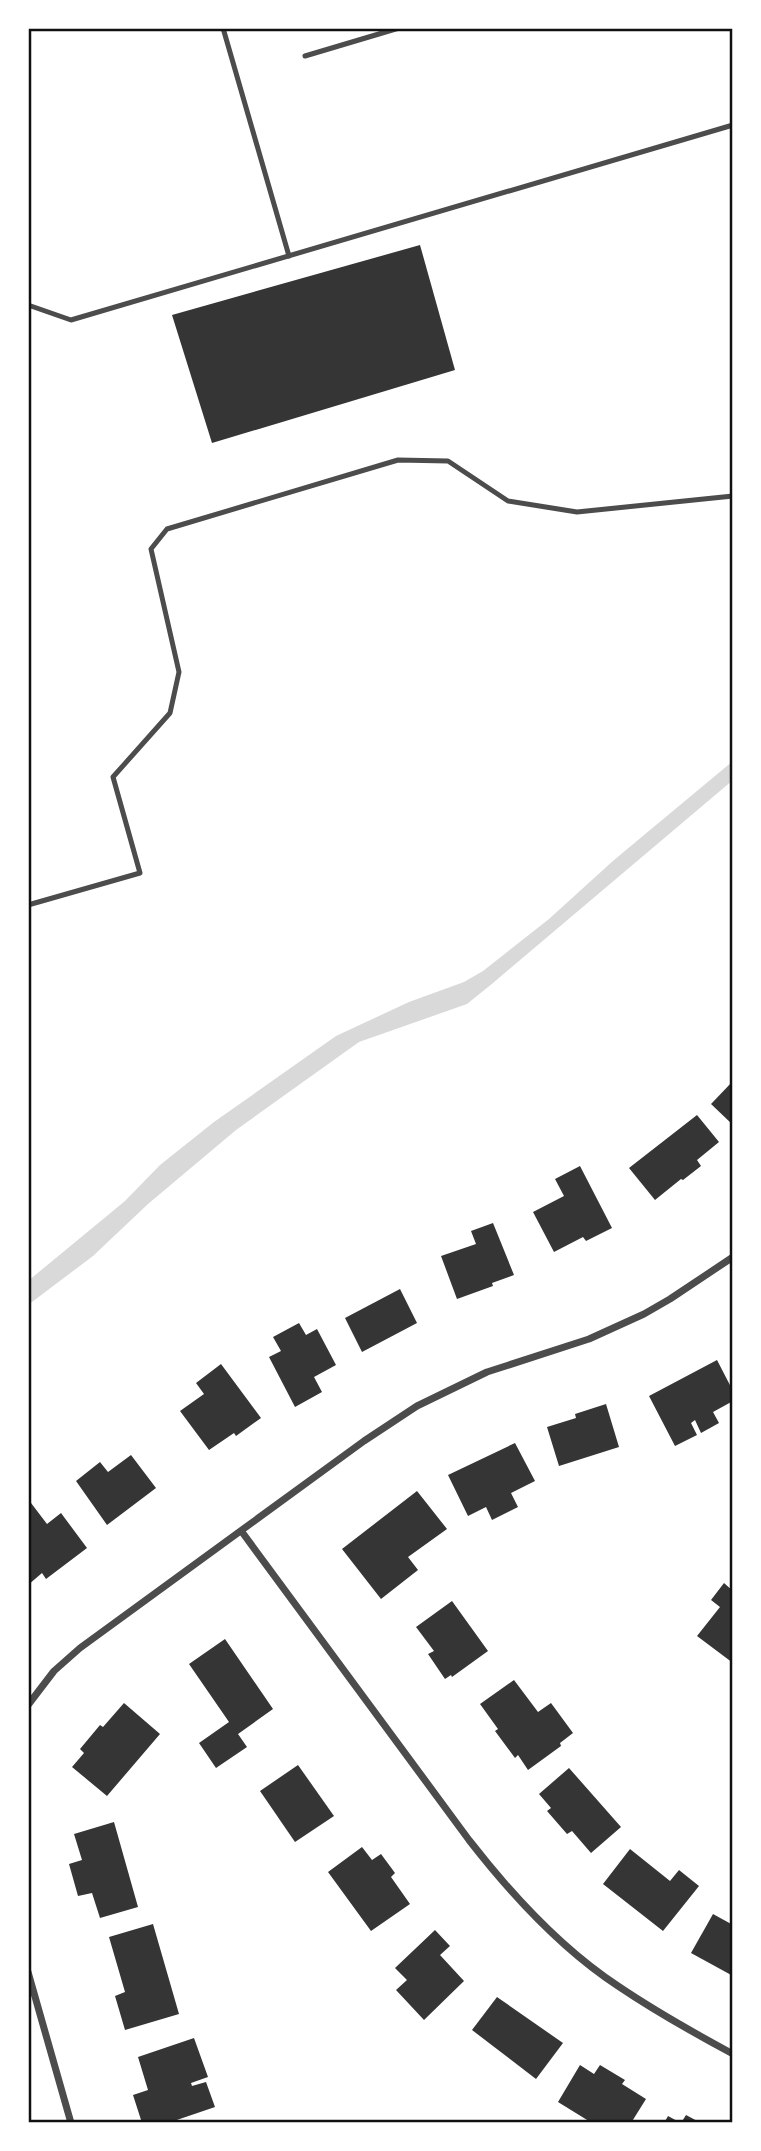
<svg xmlns="http://www.w3.org/2000/svg" width="761" height="2151" font-family="'Times New Roman',serif">
  <style>
    .water { fill: #d9d9d9 }
    .building { fill: #353535 }
    .lines { fill: none; stroke-linecap: round; stroke-linejoin: round }
    .service { stroke: #4c4c4c; stroke-width: 5 }
    .minor { stroke: #4c4c4c; stroke-width: 7 }
    .neatline { fill: none; stroke: #111; stroke-width: 2.5 }
  </style>
  <rect width="100%" height="100%" fill="#fff"/>
  <path class="water" d="M733,761V780L493,983L467,1004L359,1042L236,1130L148,1204L93,1256L28,1305V1281L125,1201L160,1165L214,1122L336,1036L409,1002L464,982L483,971L549,919L614,860Z"/>
  <g class="building">
    <path d="M420,245L455,370L212,443L172,315Z"/>
    <path d="M733,1081V1125L711,1104Z"/>
    <path d="M697,1115L719,1142L697,1160L701,1166L683,1180L681,1179L655,1200L629,1168Z"/>
    <path d="M580,1166L612,1228L586,1241L583,1237L554,1252L533,1212L564,1196L555,1179Z"/>
    <path d="M493,1223L514,1275L492,1283L493,1286L457,1299L441,1256L476,1244L471,1231Z"/>
    <path d="M400,1289L417,1323L362,1352L345,1318Z"/>
    <path d="M299,1323L306,1335L317,1329L336,1365L314,1377L322,1392L295,1407L269,1357L281,1351L273,1337Z"/>
    <path d="M717,1360L733,1391V1401L713,1412L719,1423L701,1433L695,1420L691,1423L697,1435L675,1446L649,1396Z"/>
    <path d="M221,1364L261,1418L236,1436L234,1433L209,1450L180,1411L204,1394L196,1383Z"/>
    <path d="M606,1404L619,1447L559,1466L547,1427L576,1418L575,1414Z"/>
    <path d="M515,1443L535,1481L511,1493L518,1507L492,1520L486,1507L468,1516L448,1475Z"/>
    <path d="M131,1455L156,1488L107,1525L76,1481L100,1462L108,1472Z"/>
    <path d="M417,1491L447,1529L408,1557L418,1570L381,1599L342,1549Z"/>
    <path d="M28,1499L47,1524L61,1513L87,1548L46,1579L42,1573L28,1585Z"/>
    <path d="M724,1583L733,1591V1663L697,1636L720,1607L711,1600Z"/>
    <path d="M452,1601L488,1651L452,1677L451,1675L445,1679L428,1654L434,1651L416,1627Z"/>
    <path d="M225,1639L273,1709L238,1734L247,1747L216,1768L199,1743L229,1722L189,1664Z"/>
    <path d="M514,1680L538,1712L551,1703L573,1733L560,1743L561,1746L528,1770L518,1755L515,1758L495,1731L498,1729L480,1704Z"/>
    <path d="M124,1703L160,1734L107,1796L72,1767L84,1753L80,1749L100,1725L103,1727Z"/>
    <path d="M298,1765L334,1816L295,1842L260,1791Z"/>
    <path d="M569,1768L621,1827L591,1853L572,1831L567,1834L547,1811L551,1808L539,1794Z"/>
    <path d="M114,1822L138,1907L100,1918L92,1893L78,1896L69,1864L82,1860L74,1834Z"/>
    <path d="M362,1847L372,1860L381,1854L395,1873L391,1877L410,1904L371,1931L328,1872Z"/>
    <path d="M630,1849L670,1881L679,1870L699,1886L663,1931L603,1884Z"/>
    <path d="M713,1914L733,1925V1976L691,1953Z"/>
    <path d="M153,1924L179,2014L125,2030L115,1996L125,1992L109,1937Z"/>
    <path d="M435,1930L450,1946L440,1955L464,1981L424,2020L396,1990L407,1980L395,1968Z"/>
    <path d="M497,1997L563,2043L536,2079L472,2030Z"/>
    <path d="M194,2038L208,2077L191,2083L192,2086L206,2082L215,2107L168,2123H142L133,2095L148,2090L138,2057Z"/>
    <path d="M580,2065L594,2074L600,2065L625,2080L622,2084L646,2099L631,2123H592L558,2102Z"/>
    <path d="M686,2115L701,2123H681Z"/>
    <path d="M668,2116L681,2123H664Z"/>
  </g>
  <g class="lines">
    <g class="service">
      <path d="M223,28L289,256"/>
      <path d="M305,56L399,28"/>
      <path d="M28,305L71,320L733,125"/>
      <path d="M28,905L140,873L113,777L170,713L179,672L151,549L167,529L398,460L448,461L508,501L577,512L733,496"/>
    </g>
    <g class="minor">
      <path d="M242,1532L469,1840C511,1894 560,1948 618,1986C655,2011 694,2033 733,2054"/>
      <path d="M28,1705L54,1671L80,1648L364,1441L417,1406L487,1372L589,1339L644,1314L670,1299L733,1257"/>
      <path d="M28,1972L71,2123"/>
    </g>
  </g>
  <rect width="761" height="2151" fill="none" stroke="#ffffff" stroke-width="60"/>
  <rect x="30" y="30" width="701" height="2091" class="neatline"/>
</svg>
